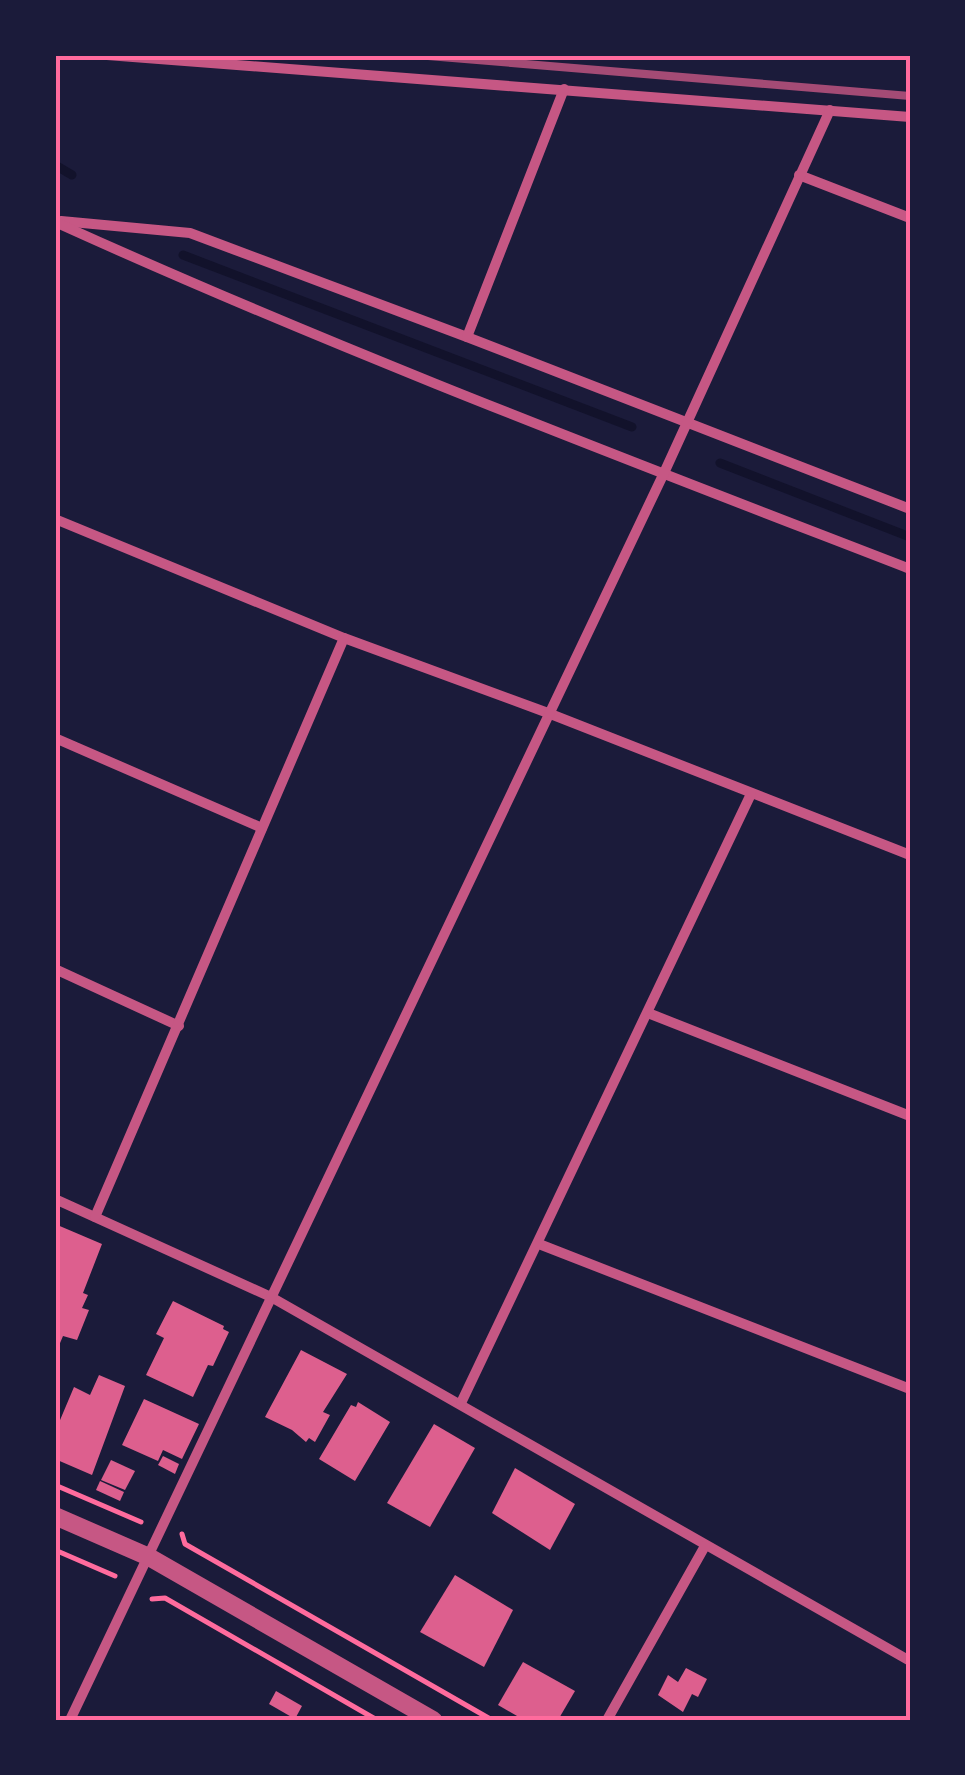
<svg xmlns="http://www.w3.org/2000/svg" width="965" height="1775" font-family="'Crimson Pro',serif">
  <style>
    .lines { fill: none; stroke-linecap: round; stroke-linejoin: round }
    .stream { stroke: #12122b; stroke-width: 9 }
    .building { fill: #dd5f8e }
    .path { stroke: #ff6b9d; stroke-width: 5 }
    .minor { stroke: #c65784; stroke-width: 10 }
    .tertiary { stroke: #c65784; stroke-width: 18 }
    .rail { stroke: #a44b75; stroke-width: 8 }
    .neatline { fill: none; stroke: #ff6b9d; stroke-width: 4 }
  </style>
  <rect width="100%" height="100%" fill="#1b1b3a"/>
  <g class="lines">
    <g class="stream">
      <path d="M55,165L72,175"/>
      <path d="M183,255L632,427"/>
      <path d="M720,463L910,537"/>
    </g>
  </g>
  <g class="building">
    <path d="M55,1224L102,1244L83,1293L88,1295L82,1308L89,1310L77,1340L63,1336L55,1355Z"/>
    <path d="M173,1301L224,1326L223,1329L229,1332L213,1366L208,1365L193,1397L146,1375L164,1338L156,1334Z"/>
    <path d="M301,1350L347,1374L323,1412L330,1415L315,1442L309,1438L306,1442L292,1430L265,1417Z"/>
    <path d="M99,1375L125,1386L92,1475L55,1459V1432L74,1387L90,1395Z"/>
    <path d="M144,1399L199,1424L182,1459L163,1450L158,1461L122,1445Z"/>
    <path d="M358,1402L390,1422L355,1481L319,1459L351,1405L356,1407Z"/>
    <path d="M434,1424L475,1448L430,1527L387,1503Z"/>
    <path d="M163,1456L179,1464L175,1474L158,1465Z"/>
    <path d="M111,1460L135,1471L125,1490L101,1480Z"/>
    <path d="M515,1468L575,1504L550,1550L492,1513Z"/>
    <path d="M100,1481L124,1492L120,1501L96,1490Z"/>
    <path d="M455,1575L513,1610L484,1667L420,1632Z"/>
    <path d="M523,1662L575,1691L558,1720H524L498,1705Z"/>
    <path d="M686,1668L707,1679L698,1697L692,1694L683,1712L658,1695L668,1675L678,1682Z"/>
    <path d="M276,1691L302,1706L295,1719L269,1704Z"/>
  </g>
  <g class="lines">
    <g class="path">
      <path d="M55,1485L141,1522"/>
      <path d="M182,1534L185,1544L492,1720"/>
      <path d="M55,1550L115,1576"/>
      <path d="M152,1599L165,1598L377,1720"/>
    </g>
    <g class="minor">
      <path d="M107,55L910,117"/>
      <path d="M799,175L910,218"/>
      <path d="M61,221L190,233L467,337L910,509"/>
      <path d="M55,222C335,349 623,458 910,569"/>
      <path d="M467,337L564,89"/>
      <path d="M55,519L344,638L548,713L910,855"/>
      <path d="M55,738L262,828"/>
      <path d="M55,969L179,1026"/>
      <path d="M648,1013L910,1116"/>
      <path d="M55,1199L271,1297L910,1661"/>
      <path d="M95,1217L344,638"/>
      <path d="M539,1244L910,1389"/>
      <path d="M461,1403L751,794"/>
      <path d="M70,1720L664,473L830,110"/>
      <path d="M607,1720L705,1546"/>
    </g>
    <path class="tertiary" d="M55,1516L149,1557L433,1720"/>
    <path class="rail" d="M416,55L910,96"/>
  </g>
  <rect width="965" height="1775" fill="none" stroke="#1b1b3a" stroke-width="115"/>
  <rect x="58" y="58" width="850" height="1660" class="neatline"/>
</svg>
